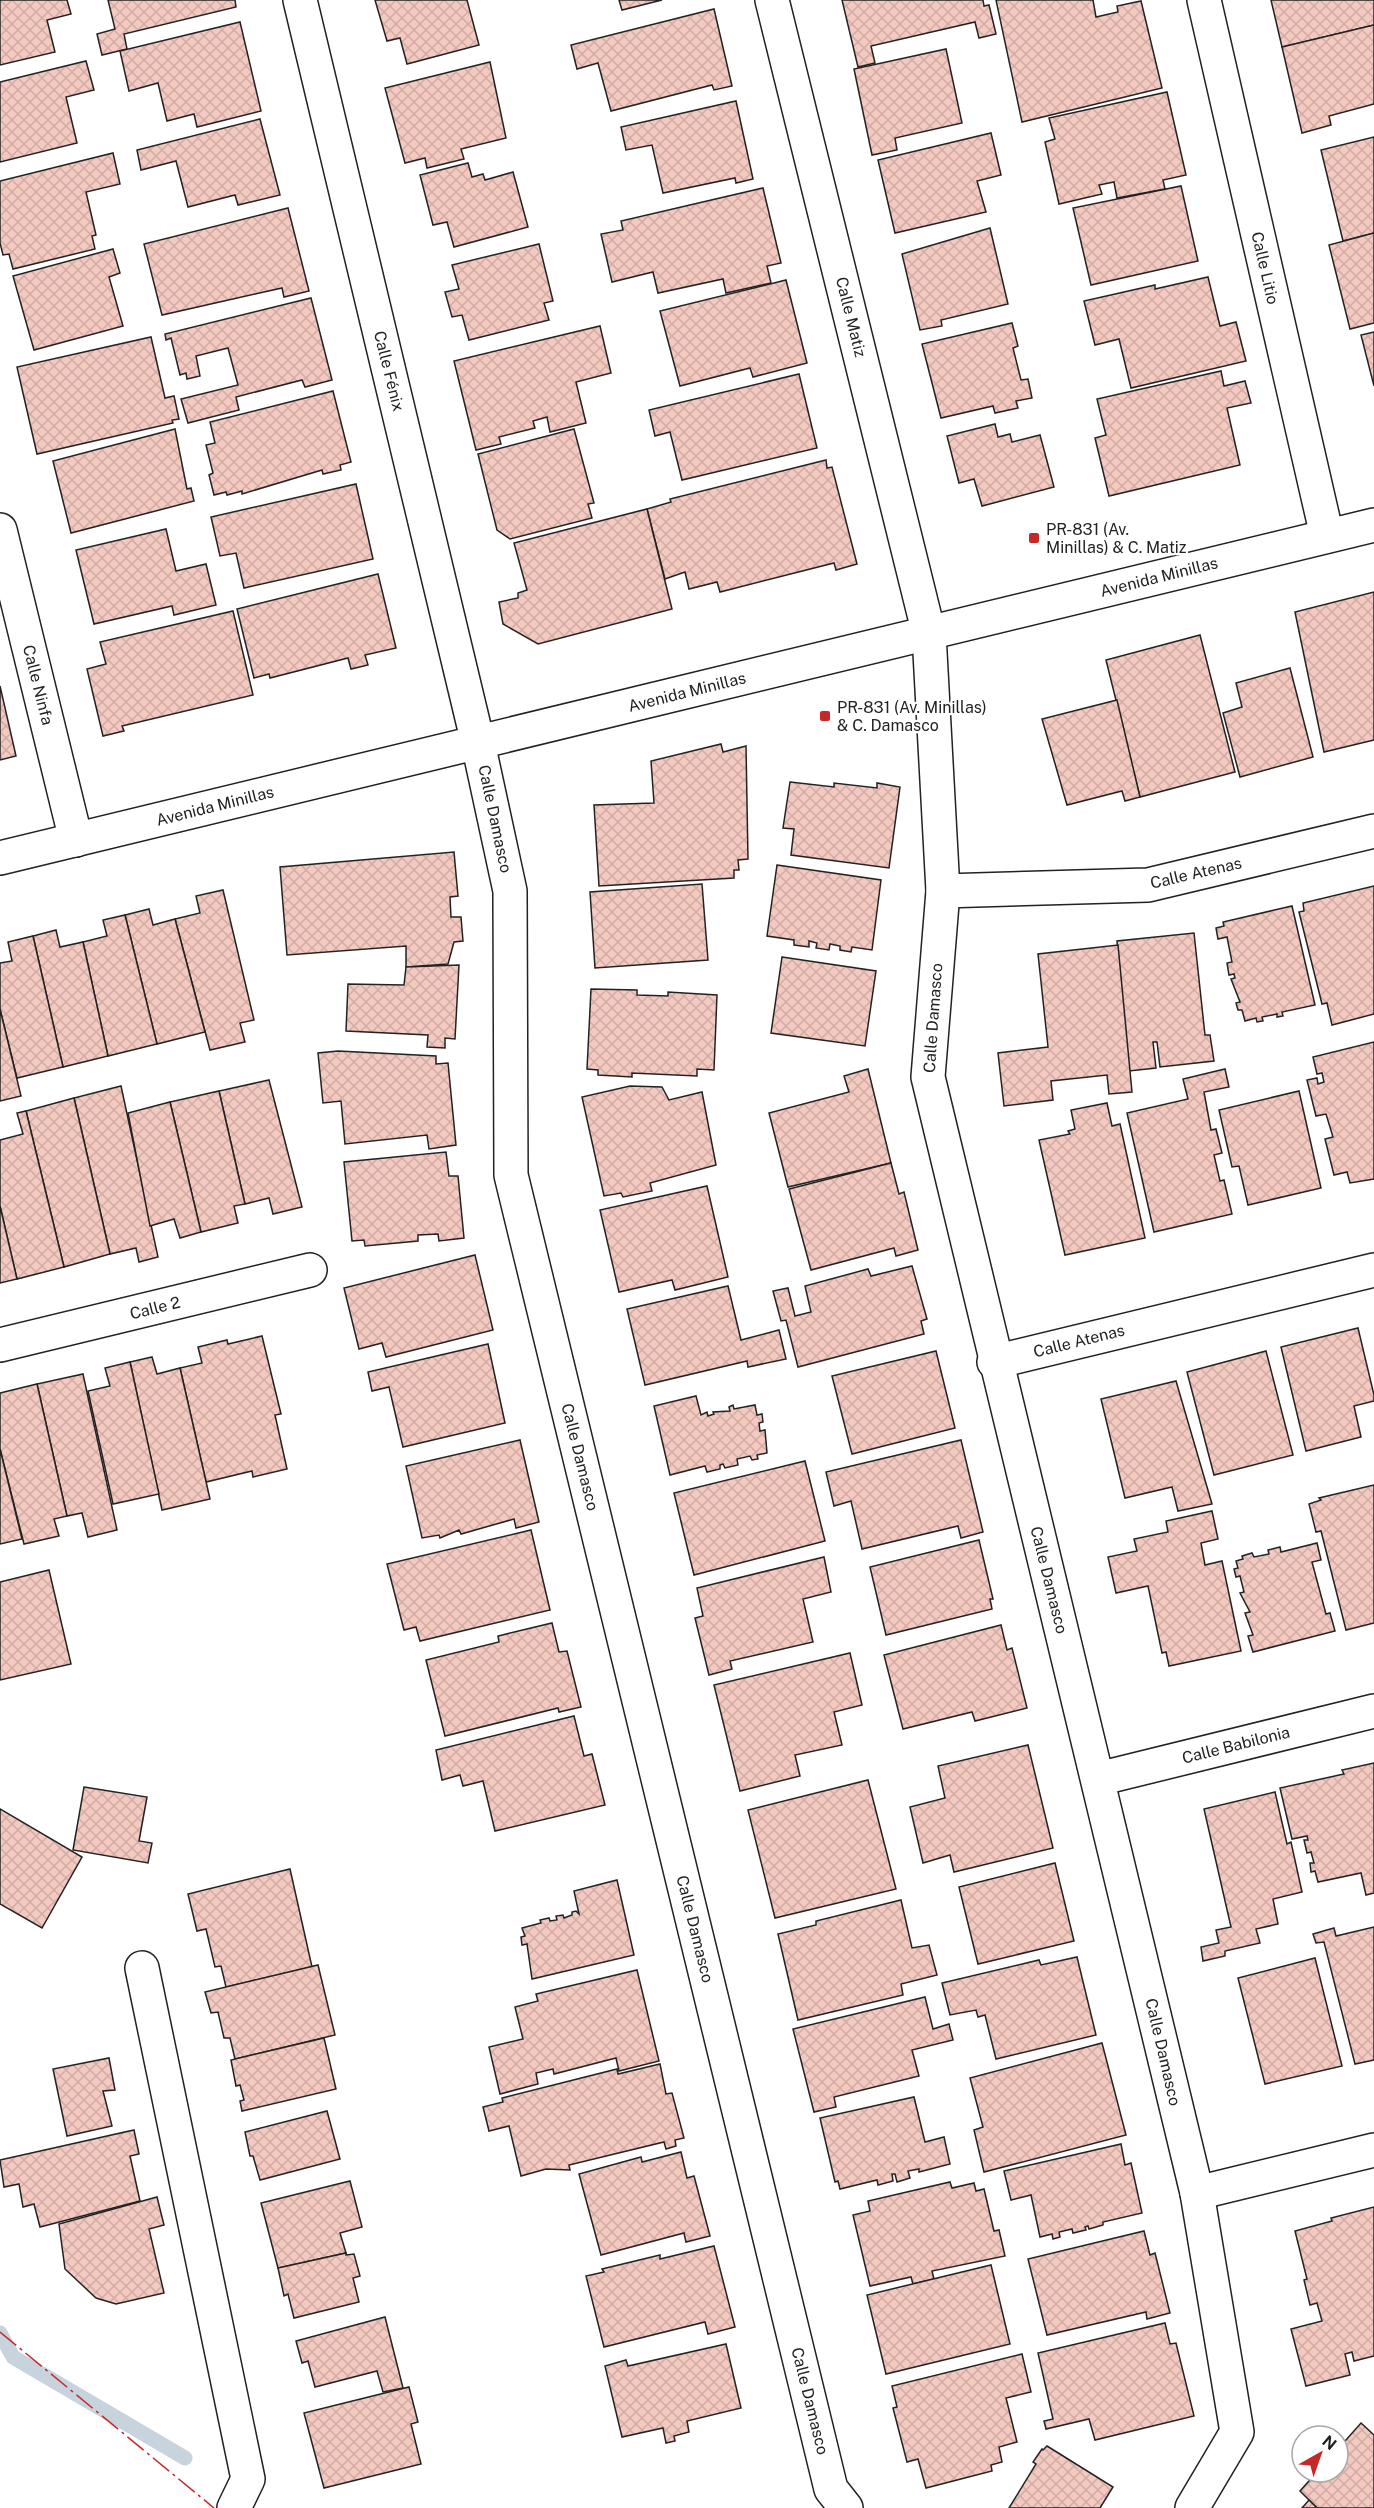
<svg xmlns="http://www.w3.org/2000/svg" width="1374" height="2508" font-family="'Public Sans',sans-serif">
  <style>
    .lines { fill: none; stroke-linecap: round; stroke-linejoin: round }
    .stream { stroke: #c7d3dd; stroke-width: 15 }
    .building { fill: url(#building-cross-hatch); stroke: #222; stroke-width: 1.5 }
    .minor-casing { stroke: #222; stroke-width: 36 }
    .minor { stroke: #fff; stroke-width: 33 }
    .power { stroke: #c62828; stroke-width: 1.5; stroke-dasharray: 21 4.5 3 4.5; stroke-linecap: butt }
    .poi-dot { fill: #c62828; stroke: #fff; stroke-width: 2 }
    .labels { text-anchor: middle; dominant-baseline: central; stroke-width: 4.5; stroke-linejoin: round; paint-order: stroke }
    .street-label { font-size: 16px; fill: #222; stroke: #fff }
    .poi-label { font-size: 16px; fill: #222; stroke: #fff; text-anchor: start }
  </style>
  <defs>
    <pattern id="building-cross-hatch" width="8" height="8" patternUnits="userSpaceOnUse" patternTransform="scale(1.5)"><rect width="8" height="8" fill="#f3c9c0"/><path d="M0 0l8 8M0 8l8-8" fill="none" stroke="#d0aca5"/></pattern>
  </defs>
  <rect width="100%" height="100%" fill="#fff"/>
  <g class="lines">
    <path class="stream" d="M0,2333L13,2357L185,2458"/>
  </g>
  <g class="building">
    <path d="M0,0H67L71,14L47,20L55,52L0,65Z"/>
    <path d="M108,0H235L236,7L124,34L127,49L102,55L97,34L115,29Z"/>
    <path d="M375,0H467L479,45L407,64L400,38L387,41Z"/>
    <path d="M619,0H662L622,10Z"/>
    <path d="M842,0H983L984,6L989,5L996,34L979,38L975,22L871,46L875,63L858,67Z"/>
    <path d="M996,0H1093L1096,17L1118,12L1117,6L1141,1L1162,88L1022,122Z"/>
    <path d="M1271,0H1374V25L1282,47Z"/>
    <path d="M714,9L732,86L714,90L712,85L611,111L598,63L577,69L571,45Z"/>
    <path d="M240,22L261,111L197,127L194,114L167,121L158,83L129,91L120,51Z"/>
    <path d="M1374,25V104L1329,116L1331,125L1302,133L1282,47Z"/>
    <path d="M946,49L962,123L895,138L897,150L872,155L854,69Z"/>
    <path d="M86,61L94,90L66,97L77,143L0,162V82Z"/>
    <path d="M490,62L506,138L461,149L464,159L427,168L425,158L405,163L385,88Z"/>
    <path d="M1167,92L1186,175L1163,180L1165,189L1117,198L1114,182L1099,185L1102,194L1059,204L1045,142L1055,139L1049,118Z"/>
    <path d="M736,101L753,179L736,183L735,178L663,193L652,145L626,150L621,127Z"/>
    <path d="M260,119L280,195L238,205L235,195L188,207L176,161L141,170L137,150Z"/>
    <path d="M991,133L1001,175L977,181L986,212L895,233L878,160Z"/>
    <path d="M1374,137V233L1343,241L1321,150Z"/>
    <path d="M113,153L120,184L86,192L96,235L92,236L95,249L13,269L9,254L3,255L0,243V181Z"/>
    <path d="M468,163L472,177L483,174L485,180L513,172L528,227L454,247L447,222L433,225L420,175Z"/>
    <path d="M1181,186L1198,261L1091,285L1073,208Z"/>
    <path d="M763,188L781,263L767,266L771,283L726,293L723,279L658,293L653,272L612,282L601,234L623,230L621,221Z"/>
    <path d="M288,208L309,291L284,297L282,288L162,315L144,244Z"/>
    <path d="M990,228L1008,304L941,320L942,326L920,330L902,254Z"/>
    <path d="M1374,233V323L1350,329L1329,245Z"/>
    <path d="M539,244L553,301L544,303L549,320L469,340L462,315L452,317L445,292L459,289L452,265Z"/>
    <path d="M113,249L120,273L109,277L123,326L34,350L13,276Z"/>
    <path d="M1208,277L1220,326L1236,322L1246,361L1131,388L1119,339L1095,345L1084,301L1155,285V289Z"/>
    <path d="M786,280L807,363L753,377L750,368L680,386L660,311Z"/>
    <path d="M311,298L332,380L305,387L302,380L236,397L239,410L188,423L181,399L238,385L228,348L196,356L200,376L187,379L186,373L180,375L171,338L166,340L165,334Z"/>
    <path d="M1012,323L1018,346L1013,348L1021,380L1028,379L1032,398L1016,401L1018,408L995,413L993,406L941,418L922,344Z"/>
    <path d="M600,326L611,373L576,382L586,423L550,432L547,417L533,421L535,428L499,437L501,444L476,450L454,361Z"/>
    <path d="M1374,332V386L1361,335Z"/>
    <path d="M151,337L165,398L174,396L179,419L172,420L173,423L37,454L17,367Z"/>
    <path d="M1221,371L1224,386L1245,381L1251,403L1227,408L1240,465L1109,496L1095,438L1106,435L1097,399Z"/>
    <path d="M799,374L817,448L682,480L670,432L655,436L649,410Z"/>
    <path d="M333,391L351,462L340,465L341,470L323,474L322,470L242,494V491L227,495L226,492L214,495L209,475L213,473L206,445L215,443L210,422Z"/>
    <path d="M995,424L998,437L1010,434L1012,442L1040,435L1054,487L982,506L974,479L959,483L947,436Z"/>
    <path d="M175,429L187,489L191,488L194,501L71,533L53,461Z"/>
    <path d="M574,429L594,503L588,504L592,518L510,539L497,530L478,454Z"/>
    <path d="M826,460L827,468L832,467L857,564L836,570L834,563L720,592L717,582L689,589L685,572L665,579L647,509L671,502L670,499Z"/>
    <path d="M356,484L373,559L244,588L236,553L220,556L211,517Z"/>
    <path d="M647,509L672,609L538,644L503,624L499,602L518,598V593L527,590L514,543Z"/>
    <path d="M166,529L176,571L206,564L216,605L174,615L172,606L94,624L76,550Z"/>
    <path d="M378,574L396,648L365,655L368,665L351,669L348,658L270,678L269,674L254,678L237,609Z"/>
    <path d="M1374,592V740L1324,752L1295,612Z"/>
    <path d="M233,611L253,695L122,726L124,731L103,736L87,669L106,664L100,642Z"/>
    <path d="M1200,635L1235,772L1140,797L1106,660Z"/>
    <path d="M1290,668L1313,757L1240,777L1223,713L1242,707L1236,683Z"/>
    <path d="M0,686L16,756L0,760Z"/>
    <path d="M1117,700L1140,797L1125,801L1122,791L1067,805L1042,719Z"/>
    <path d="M721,744L723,752L746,746L748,859L738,860L739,870H734V878L599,886L594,805L654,803L651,761Z"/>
    <path d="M790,782L834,787V783L877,788V783L900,787L889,868L791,855L794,829L783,828Z"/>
    <path d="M454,852L458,896L450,897L451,917H461L463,941L454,942L448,964L406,967V946L287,955L280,867Z"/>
    <path d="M777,865L881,880L872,950L852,947L851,952L840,950V946L830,944L829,950L816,948L817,943L809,941V947L794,945V940L767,936Z"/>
    <path d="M702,884L708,960L595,968L590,892Z"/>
    <path d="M1374,886V1014L1332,1025L1327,1003L1322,1004L1299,912L1304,911L1303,903Z"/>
    <path d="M223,890L254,1020L240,1023L245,1042L210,1050L175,919L200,913L196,896Z"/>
    <path d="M1292,906L1315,1005L1282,1012L1283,1016L1277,1017V1014L1262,1017L1263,1021L1257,1022L1256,1018L1245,1021L1242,1010H1238L1236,1003L1240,1002L1231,979L1235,978L1234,974L1229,975L1227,963L1232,962L1227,937L1218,939L1216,928L1224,926L1223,922Z"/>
    <path d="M149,909L153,925L175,919L205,1032L157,1044L125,915Z"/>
    <path d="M125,915L157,1044L108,1056L83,942L107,936L103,920Z"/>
    <path d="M56,930L60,947L83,942L108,1056L63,1067L33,936Z"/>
    <path d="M1194,933L1205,1035H1210L1214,1061L1160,1067L1157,1042H1153L1156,1068L1129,1071L1117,941Z"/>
    <path d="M33,936L63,1067L17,1078L0,1009V963L12,961L8,942Z"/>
    <path d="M1118,945L1132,1092L1109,1094L1107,1075L1051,1081L1053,1100L1004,1106L998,1053L1048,1047L1038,954Z"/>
    <path d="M782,957L876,971L865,1046L771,1033Z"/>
    <path d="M459,965L455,1039L445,1038V1048L427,1047L428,1035L346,1031L348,984L404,985L406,967Z"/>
    <path d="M591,989L637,990V995L668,996V992L717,995L714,1070L697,1069V1076L632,1073V1077L598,1075V1070L587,1069Z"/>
    <path d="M0,1009L21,1096L0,1101Z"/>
    <path d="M1374,1042V1179L1350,1183L1347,1172L1334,1175L1325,1139L1333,1137L1326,1114L1316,1116L1307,1080L1317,1078L1318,1084L1324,1082L1322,1073L1317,1074L1313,1057Z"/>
    <path d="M338,1051L436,1056V1064L448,1063L456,1145L429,1149L427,1135L345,1144L341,1101L323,1103L318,1053Z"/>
    <path d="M868,1069L891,1163L788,1187L769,1113L849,1092L844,1076Z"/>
    <path d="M1225,1069L1229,1087L1204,1092L1211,1130L1216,1129L1222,1153L1214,1155L1220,1181L1224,1180L1232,1214L1154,1232L1127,1113L1188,1099L1183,1079Z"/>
    <path d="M269,1080L302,1207L273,1214L269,1198L245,1204L219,1091Z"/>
    <path d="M121,1086L158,1257L139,1262L136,1248L110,1254L74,1098Z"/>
    <path d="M630,1086L662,1087L669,1100L702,1092L716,1165L650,1183L652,1191L623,1197L621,1193L604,1196L582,1097Z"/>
    <path d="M219,1091L245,1204L234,1206L238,1223L201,1232L170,1102Z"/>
    <path d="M1299,1091L1321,1188L1248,1205L1239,1166L1232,1167L1219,1110Z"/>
    <path d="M74,1098L110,1254L64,1267L26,1111Z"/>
    <path d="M170,1102L201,1232L180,1238L174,1219L150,1226L128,1113Z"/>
    <path d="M1107,1103L1112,1126L1120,1124L1145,1238L1065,1255L1039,1140L1070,1134L1068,1131L1075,1129L1071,1110Z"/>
    <path d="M26,1111L64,1267L17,1279L0,1206V1140L23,1134L17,1113Z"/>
    <path d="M446,1152L449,1176H458L464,1238L439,1241L438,1234L418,1235V1241L365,1246L364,1240L352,1241L344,1162Z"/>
    <path d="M891,1163L899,1194L904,1192L918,1250L896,1256L894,1248L811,1270L789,1189Z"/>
    <path d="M707,1186L728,1277L675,1290L672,1280L619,1292L600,1210Z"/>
    <path d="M0,1206L17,1279L0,1283Z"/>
    <path d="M475,1255L493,1330L386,1357L382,1343L359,1349L344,1288Z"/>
    <path d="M912,1266L927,1319L921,1321L924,1334L798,1367L786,1320L781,1321L773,1291L788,1288L795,1316L811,1312L805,1286L868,1269L871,1276Z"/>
    <path d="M728,1286L741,1340L779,1330L786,1359L748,1367L747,1361L645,1385L627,1309Z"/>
    <path d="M1358,1328L1374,1395V1401L1354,1406L1361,1437L1306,1451L1281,1347Z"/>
    <path d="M262,1336L281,1414L275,1415L287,1469L253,1477L252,1471L206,1482L180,1368L202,1363L198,1347L227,1340L228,1344Z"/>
    <path d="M488,1344L505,1423L403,1447L389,1387L372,1391L368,1372Z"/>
    <path d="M936,1351L955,1428L852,1454L832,1376Z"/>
    <path d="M1266,1351L1293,1455L1214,1475L1187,1372Z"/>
    <path d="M152,1357L157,1374L180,1368L210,1499L162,1510L130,1362Z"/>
    <path d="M130,1362L159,1494L113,1504L88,1391L110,1386L105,1368Z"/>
    <path d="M83,1374L117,1530L88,1537L82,1513L67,1516L37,1384Z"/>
    <path d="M1176,1381L1212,1504L1178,1511L1172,1487L1125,1498L1101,1399Z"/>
    <path d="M37,1384L67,1516L54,1519L59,1536L24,1544L0,1449V1393Z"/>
    <path d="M696,1396L701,1415L707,1412L708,1416L714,1414L713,1412L730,1411L729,1407L733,1405L734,1409L755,1405L757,1415L762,1414L763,1422L759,1423L760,1431L765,1430L767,1453L757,1455L758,1459L752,1460L750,1456L737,1459L738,1465L725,1468L723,1464L720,1465V1469L707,1472L705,1466L670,1475L654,1406Z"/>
    <path d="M520,1440L539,1522L516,1528L514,1519L461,1534L459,1530L440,1538L439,1535L422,1538L406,1466Z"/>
    <path d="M961,1440L983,1532L961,1538L958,1526L862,1549L851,1501L834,1506L826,1472Z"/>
    <path d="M0,1449L22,1539L0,1544Z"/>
    <path d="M805,1461L825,1541L694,1575L674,1493Z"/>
    <path d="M1374,1485V1623L1346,1630L1321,1531L1316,1532L1309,1504L1321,1500L1319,1498Z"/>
    <path d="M1212,1511L1218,1539L1201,1543L1205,1565L1222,1561L1241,1651L1169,1666L1166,1652L1162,1653L1148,1586L1116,1593L1108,1557L1137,1551L1134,1539L1168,1532L1166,1521Z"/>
    <path d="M531,1530L550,1610L420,1641L416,1627L404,1630L387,1564Z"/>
    <path d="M979,1540L993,1599H990L992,1609L886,1635L870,1567Z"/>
    <path d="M1317,1543L1321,1560L1312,1562L1326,1614L1330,1613L1335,1631L1253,1652L1248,1636L1253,1635L1245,1613L1250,1612L1240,1593L1244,1592L1240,1576L1236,1577L1234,1569L1238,1568L1236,1561L1243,1559L1242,1556L1252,1553L1254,1557L1269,1554L1268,1550L1280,1547L1281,1552Z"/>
    <path d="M824,1557L831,1592L803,1599L813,1642L730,1661L732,1669L709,1675L695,1618L703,1616L697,1588Z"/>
    <path d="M49,1570L71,1664L0,1680V1582Z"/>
    <path d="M552,1623L559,1652L567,1651L581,1707L559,1712L558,1708L445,1736L426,1660L499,1642L498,1636Z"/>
    <path d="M1001,1625L1007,1650L1012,1648L1027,1708L975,1721L972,1712L903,1729L884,1655Z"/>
    <path d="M850,1653L862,1705L834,1712L842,1745L795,1755L800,1776L740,1791L714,1685Z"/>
    <path d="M574,1716L584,1756L592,1754L605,1805L495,1831L483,1781L463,1786L460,1775L442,1780L436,1750Z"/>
    <path d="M1028,1745L1053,1848L954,1872L950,1855L923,1863L910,1807L945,1798L938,1766Z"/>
    <path d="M1374,1763V1893L1366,1895L1361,1873L1318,1882L1315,1871L1311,1872L1310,1863H1314L1311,1852L1307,1853L1304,1840H1308L1307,1836L1292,1839L1280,1788L1344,1774L1342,1770Z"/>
    <path d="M868,1780L896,1889L775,1918L748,1810Z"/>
    <path d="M84,1787L147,1797L139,1841L152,1843L148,1863L73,1850Z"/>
    <path d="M1275,1792L1287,1844L1291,1842L1302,1892L1273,1899L1278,1924L1256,1929L1260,1943L1225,1951V1956L1203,1961L1201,1947L1219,1943L1216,1930L1231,1927L1204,1809Z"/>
    <path d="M0,1809L82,1857L42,1928L0,1904Z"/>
    <path d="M1055,1863L1074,1941L978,1964L959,1887Z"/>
    <path d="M290,1869L312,1967L226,1987L221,1966L215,1967L206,1929L197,1931L188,1894Z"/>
    <path d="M617,1880L634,1955L532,1979L527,1944L522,1945L521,1937L525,1936L522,1928L541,1923L540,1920L549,1918L550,1921L557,1920L556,1916L563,1915L564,1918L572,1915V1912L576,1911L579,1914L574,1891Z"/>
    <path d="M901,1900L912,1948L929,1945L937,1975L901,1984L903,1995L798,2020L778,1934L816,1925V1921Z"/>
    <path d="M1374,1927V2060L1355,2064L1324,1942L1316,1943L1313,1934L1334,1928L1336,1936Z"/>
    <path d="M1077,1957L1096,2035L996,2059L985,2015L978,2017L976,2010L950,2015L942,1983L1039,1960L1041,1965Z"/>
    <path d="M1315,1958L1342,2066L1265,2084L1238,1978Z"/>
    <path d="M318,1965L335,2035L235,2059L230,2038H224L218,2012L211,2013L205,1992Z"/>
    <path d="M637,1970L659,2061L619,2071L616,2058L554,2074L553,2069L536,2073L538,2084L500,2094L489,2047L523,2039L515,2007L538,2001L536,1994Z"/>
    <path d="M925,1997L933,2029L949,2024L953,2040L912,2050L919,2076L834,2097L836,2107L814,2112L793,2029Z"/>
    <path d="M324,2038L336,2089L242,2111L240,2101L244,2100L240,2085L236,2086L231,2060Z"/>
    <path d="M1102,2043L1126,2135L984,2172L974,2130L983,2127L970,2078Z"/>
    <path d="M109,2058L115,2090L103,2091L112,2126L67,2136L53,2069Z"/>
    <path d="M660,2064L666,2094L672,2093L684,2138L675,2140L676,2146L666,2149L664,2142L569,2165L570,2170L546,2169L521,2176L509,2126L489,2131L483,2107L503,2102L502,2098L617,2069L618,2074Z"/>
    <path d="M914,2097L925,2142L944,2137L950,2164L919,2172V2169L908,2171L910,2178L897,2182L895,2174H892L893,2181L878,2185L877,2180L840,2189L838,2181L835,2182L820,2118Z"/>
    <path d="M327,2111L340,2159L260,2180L253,2156H250L245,2132Z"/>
    <path d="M134,2130L139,2154L130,2156L140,2201L40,2227L34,2204L23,2207L19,2184L4,2187L0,2160Z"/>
    <path d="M1121,2144L1125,2165L1131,2163L1142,2213L1103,2222V2225L1089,2229L1088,2226L1085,2227L1086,2230L1073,2233L1072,2229L1059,2232L1060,2237L1053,2239L1052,2234L1040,2237L1031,2195L1011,2200L1004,2171Z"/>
    <path d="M681,2152L687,2178L694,2176L710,2236L686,2242L684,2233L601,2255L579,2174L641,2157L642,2162Z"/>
    <path d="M350,2181L362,2227L340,2233L346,2253L278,2268L261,2203Z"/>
    <path d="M950,2182L952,2188L974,2183L976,2191L984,2189L994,2231L999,2230L1005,2256L932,2271L934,2279L913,2284L911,2277L870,2286L853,2215L870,2211L868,2201Z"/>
    <path d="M157,2197L164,2225L149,2229L164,2293L116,2304L96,2298L65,2269L59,2224Z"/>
    <path d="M1374,2207V2356L1354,2361L1352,2352L1345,2354L1350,2375L1306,2386L1291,2329L1322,2321L1317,2303L1310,2305L1304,2280L1307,2279L1295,2231L1332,2221L1331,2218Z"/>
    <path d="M1144,2231L1150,2255L1155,2253L1170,2313L1147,2319L1146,2312L1047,2335L1028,2259Z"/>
    <path d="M714,2246L735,2327L708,2334L705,2322L604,2347L586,2276L604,2272L602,2269L660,2255V2259Z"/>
    <path d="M346,2253V2255L354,2254L360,2276L353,2278L359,2302L294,2318L288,2294L284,2296L278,2268Z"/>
    <path d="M991,2265L1010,2344L886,2374L867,2295Z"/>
    <path d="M385,2317L403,2388L383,2392L377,2371L315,2387L308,2361L302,2363L296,2341Z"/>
    <path d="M1165,2323L1170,2344L1176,2343L1194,2416L1095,2440L1089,2419L1046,2429L1044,2421L1053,2419L1038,2353Z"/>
    <path d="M726,2344L741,2408L687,2421L689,2432L674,2436L675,2441L666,2443L663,2428L622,2437L605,2366L626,2360L628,2366Z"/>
    <path d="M1022,2354L1031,2392L1006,2398L1017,2442L999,2447L1002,2462L991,2465L992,2471L926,2488L918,2459L907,2462L893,2408L897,2407L892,2386Z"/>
    <path d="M409,2387L418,2422L411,2424L421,2464L324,2488L304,2413Z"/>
    <path d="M1361,2423L1374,2435V2508H1317L1300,2491L1317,2472H1338V2449Z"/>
    <path d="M1047,2446L1113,2487L1100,2508H1009L1036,2464L1033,2462L1042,2449L1043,2450Z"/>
    <path d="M1309,2500L1317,2508H1302Z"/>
  </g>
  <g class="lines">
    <defs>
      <g id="minor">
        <path d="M300,0L478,743L510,891L511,1175L831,2489L846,2508"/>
        <path d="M772,0L929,634L943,891L928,1077L1197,2193L1237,2432L1192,2508"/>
        <path d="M1204,0L1327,536"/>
        <path d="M0,530L76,840"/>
        <path d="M0,858L1374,525"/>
        <path d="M943,891L1148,885L1374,831"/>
        <path d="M0,1345L310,1270"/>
        <path d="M994,1362L1374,1270"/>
        <path d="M1098,1779L1374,1711"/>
        <path d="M142,1968L248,2479L234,2508"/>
        <path d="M1197,2193L1374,2150"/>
      </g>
    </defs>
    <use href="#minor" class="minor-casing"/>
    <use href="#minor" class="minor"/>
    <path class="power" d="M0,2332L214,2508"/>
  </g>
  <g class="poi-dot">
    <rect x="1028" y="532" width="12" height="12" rx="3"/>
    <rect x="819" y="710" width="12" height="12" rx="3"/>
  </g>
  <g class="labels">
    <g class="street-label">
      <text transform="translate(1265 268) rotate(77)">Calle Litio</text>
      <text transform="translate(851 317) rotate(76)">Calle Matiz</text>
      <text transform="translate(389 371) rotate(76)">Calle Fénix</text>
      <text transform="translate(1159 577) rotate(-14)">Avenida Minillas</text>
      <text transform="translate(38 685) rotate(76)">Calle Ninfa</text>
      <text transform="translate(687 692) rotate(-14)">Avenida Minillas</text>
      <text transform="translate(215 806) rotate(-14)">Avenida Minillas</text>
      <text transform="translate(495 819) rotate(78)">Calle Damasco</text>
      <text transform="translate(1196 873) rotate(-13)">Calle Atenas</text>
      <text transform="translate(933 1018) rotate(-86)">Calle Damasco</text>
      <text transform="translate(155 1308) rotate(-14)">Calle 2</text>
      <text transform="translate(1079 1341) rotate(-14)">Calle Atenas</text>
      <text transform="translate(580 1457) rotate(76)">Calle Damasco</text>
      <text transform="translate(1049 1580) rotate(76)">Calle Damasco</text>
      <text transform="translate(1236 1745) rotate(-14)">Calle Babilonia</text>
      <text transform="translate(695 1929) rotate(76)">Calle Damasco</text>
      <text transform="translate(1163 2052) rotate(77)">Calle Damasco</text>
      <text transform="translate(810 2401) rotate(76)">Calle Damasco</text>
    </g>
    <g class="poi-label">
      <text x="1046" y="529">PR-831 (Av.<tspan x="1046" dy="18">Minillas) &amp; C. Matiz</tspan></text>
      <text x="837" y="707">PR-831 (Av. Minillas)<tspan x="837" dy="18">&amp; C. Damasco</tspan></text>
    </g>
  </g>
  <g transform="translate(1320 2454) rotate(40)"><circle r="28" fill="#ffffff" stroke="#a7a7a7" stroke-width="1.5"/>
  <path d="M0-4.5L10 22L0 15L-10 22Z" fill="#c62828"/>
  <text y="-9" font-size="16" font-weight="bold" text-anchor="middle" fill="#222222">N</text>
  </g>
</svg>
